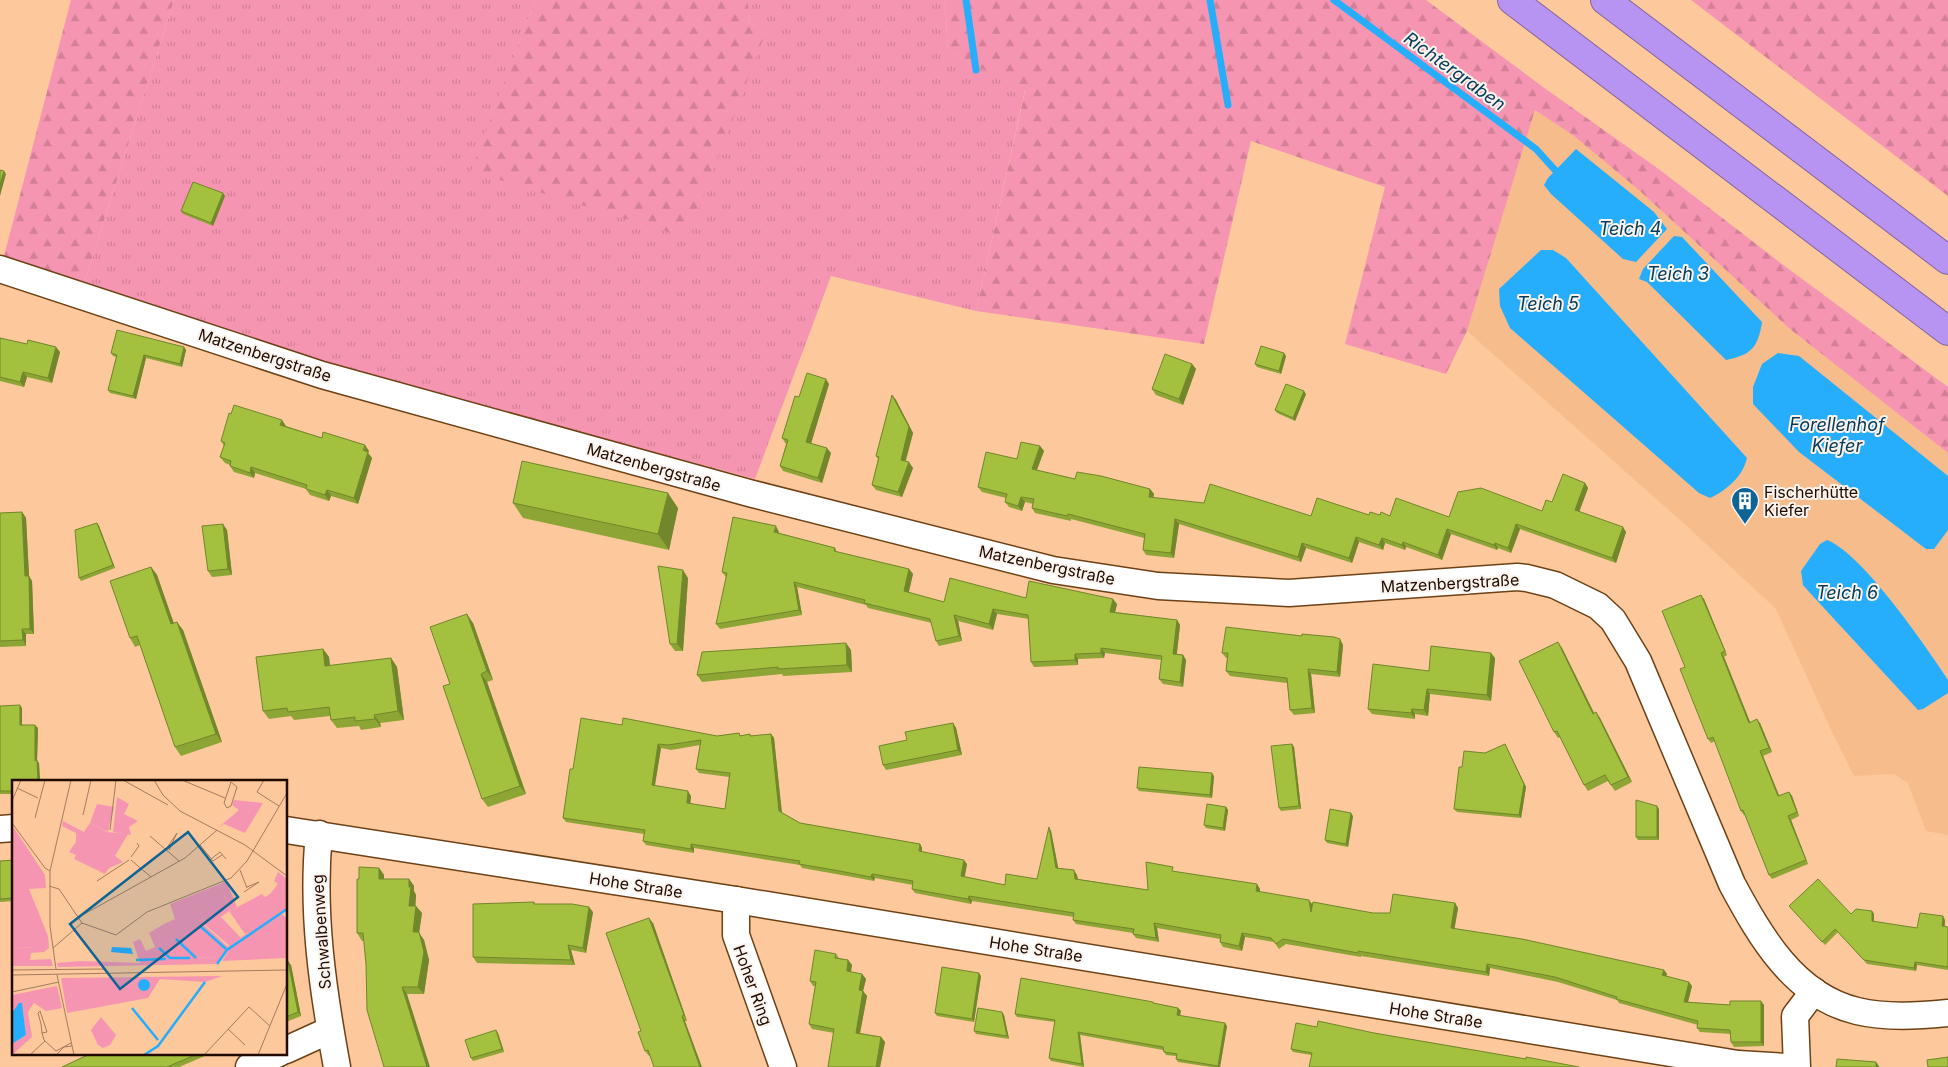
<svg xmlns="http://www.w3.org/2000/svg" width="1948" height="1067" font-family="Inter,sans-serif">
  <style>
    .built { fill: #f6bc8c }
    .grass { fill: url(#grass-tufts) }
    .forest { fill: url(#forest-firs) }
    .water { fill: #26aefc }
    .lines { fill: none; stroke-linecap: round; stroke-linejoin: round }
    .stream { stroke: #26aefc; stroke-width: 7 }
    .minor-casing { stroke: #6e4216; stroke-width: 29 }
    .motorway-casing { stroke: #83649d; stroke-width: 30 }
    .minor { stroke: #fff; stroke-width: 26 }
    .motorway { stroke: #b894f2; stroke-width: 28 }
    .wall { fill: #8ca535; fill-rule: evenodd }
    .shaded-wall { fill: #72862b }
    .building { fill: #a3c03e; stroke: #72862b; fill-rule: evenodd }
    .labels { text-anchor: middle; dominant-baseline: central; stroke-width: 4; stroke-linejoin: round; paint-order: stroke }
    .street-label { font-size: 16px; fill: #210a00; stroke: #faf3ee }
    .poi-label { font-size: 16px; fill: #210a00; stroke: #faf3ee; text-anchor: start }
    .water-label { font-size: 18px; font-style: italic; fill: #053b59; stroke: #faf3ee }
    .inset-river { fill: none; stroke: #26aefc; stroke-width: 2.5 }
    .inset-road { fill: none; stroke: #a57c5e; stroke-width: 1 }
    .view { fill: #0d6495; fill-opacity: 0.15; stroke: #0d6495; stroke-width: 2.5 }
    .inset-edge { fill: none; stroke: #210a00; stroke-width: 2.5 }
  </style>
  <defs>
    <pattern id="grass-tufts" width="24" height="20" patternUnits="userSpaceOnUse" patternTransform="scale(1.25)"><rect width="24" height="20" fill="#f695b2"/><path d="M3 7l-1-3M5 7V3M7 7l1-3M15 17l-1-3M17 17v-4M19 17l1-3" fill="none" stroke="#d37f97"/></pattern>
    <pattern id="forest-firs" width="22" height="20" patternUnits="userSpaceOnUse" patternTransform="scale(1.25)"><rect width="22" height="20" fill="#f695b2"/><path d="M5 1l3.5 6h-7zM16 11l3.5 6h-7z" fill="#d37f97"/></pattern>
  </defs>
  <rect width="100%" height="100%" fill="#fdc89c"/>
  <path class="built" d="M1535,109L1574,136L1640,191L1790,329L1948,453V835L1926,831L1908,783L1894,774L1854,776L1832,732L1776,609L1689,528L1467,331Z"/>
  <path class="grass" d="M174,0H535L472,171L768,27L750,24L748,0H945L948,51L1025,90L976,311L831,276L755,479L327,364L84,284Z"/>
  <g class="forest">
    <path d="M71,0H174L84,284L4,256Z"/>
    <path d="M535,0H748L750,24L768,26L688,238L471,171Z"/>
    <path d="M945,0H1426L1543,87L1660,170L1782,264L1948,387V453L1790,329L1640,191L1574,136L1535,110L1467,331L1446,374L1345,344L1385,187L1251,141L1204,344L976,311L1025,91L948,51Z"/>
    <path d="M1691,0H1948V196Z"/>
  </g>
  <g class="water">
    <path d="M1576,149L1654,212L1667,229L1636,262L1623,259L1551,194L1544,185L1548,178Z"/>
    <path d="M1674,236L1682,237L1762,322C1758,348 1751,355 1726,360L1647,282L1639,279L1643,269Z"/>
    <path d="M1541,250H1553L1566,258L1747,458C1743,476 1727,490 1710,498L1699,493L1510,328L1500,306L1499,289Z"/>
    <path d="M1778,353L1799,356L1948,476V530L1934,549H1926L1799,452L1753,404V387L1762,364Z"/>
    <path d="M1827,540C1862,553 1926,647 1948,680V693L1923,709L1918,710L1811,594L1803,585L1801,571L1820,544Z"/>
  </g>
  <g class="lines">
    <g class="stream">
      <path d="M966,0L976,70"/>
      <path d="M1210,0L1228,105"/>
      <path d="M1334,0L1536,149L1555,170"/>
    </g>
    <defs>
      <g id="minor">
        <path d="M0,269L322,375L749,493L1053,570L1158,586L1289,593L1517,577L1527,578L1555,585L1598,606L1613,620L1638,661L1732,884C1760,936 1794,996 1857,1011C1886,1018 1918,1016 1948,1013"/>
        <path d="M0,829L14,828"/>
        <path d="M286,830L736,900L1738,1064L1786,1067"/>
        <path d="M319,834C311,912 323,991 337,1067"/>
        <path d="M736,900V935L783,1067"/>
        <path d="M286,1050L330,1030"/>
        <path d="M249,1067L279,1053"/>
        <path d="M1797,1067L1795,1016L1814,991"/>
      </g>
      <g id="motorway">
        <path d="M1512,0L1948,331"/>
        <path d="M1605,0L1948,260"/>
      </g>
    </defs>
    <use href="#minor" class="minor-casing"/>
    <use href="#motorway" class="motorway-casing"/>
    <use href="#minor" class="minor"/>
    <use href="#motorway" class="motorway"/>
  </g>
  <g class="wall">
    <path d="M223,193L225,196L213,226L183,214L181,211Z"/>
    <path d="M0,338L60,352L52,383L27,377L24,387L0,381Z"/>
    <path d="M184,347L186,350L182,367L146,358L136,399L110,393L108,390L116,357L113,356L111,353Z"/>
    <path d="M1286,356L1281,374L1257,367L1255,364Z"/>
    <path d="M1192,364L1196,369L1183,405L1156,395L1152,389Z"/>
    <path d="M829,384L811,443L831,453L822,483L783,471L780,466L786,444L782,438L799,397Z"/>
    <path d="M1306,394L1295,421L1277,413L1275,410Z"/>
    <path d="M892,395L896,400L913,433L906,461L913,468L902,497L876,490L872,485L878,459L876,456Z"/>
    <path d="M286,426L322,438L369,451L368,453L372,458L358,504L331,496L329,501L310,495L306,489L255,473L254,478L234,472L230,466V465L225,463L220,457L224,446L221,441Z"/>
    <path d="M1040,446L1044,451L1037,470L1075,479L1150,489L1154,494L1153,498L1311,516L1369,515L1449,517L1542,511L1552,502L1585,483L1588,488L1579,512L1626,532L1616,563L1520,529L1511,553L1498,548L1497,550L1451,534L1442,560L1406,547L1405,550L1385,543L1383,550L1359,542L1352,563L1306,548L1301,562L1179,524L1174,558L1146,555L1143,550L1144,538L1071,519V521L1035,513L1032,508L1033,504L1025,502L1022,511L1009,507L1005,502L1006,498L982,492L978,487L1017,459Z"/>
    <path d="M513,503L678,508L669,550L523,518Z"/>
    <path d="M22,512L26,518L29,576L32,581L34,634H26V646L0,647V513Z"/>
    <path d="M97,523L99,526L115,568L81,581L79,578Z"/>
    <path d="M227,530L232,575L212,577L208,571Z"/>
    <path d="M779,532V533L835,548L837,552L909,569L913,574L908,593L944,602L1026,598L1117,604L1115,612L1177,620L1180,625L1177,654L1183,655L1186,660L1183,687L1163,684L1159,679L1161,660L1105,653L1104,658L1078,659V665L1034,667L1031,662L1029,619L997,614L993,630L958,621L962,641L939,646L936,641L932,623L868,608L866,605L797,587L802,615L720,629L716,624L726,577L722,572Z"/>
    <path d="M151,567L157,575L173,623L183,630L222,742L181,756L175,747L140,645L135,647L130,638Z"/>
    <path d="M688,578L683,651H675L670,644Z"/>
    <path d="M1704,599L1727,655L1724,657L1750,722L1760,723L1772,752L1763,756L1779,796L1789,792L1792,796L1799,816L1791,820L1808,864L1772,879L1769,875L1745,815H1744L1741,811L1715,741L1711,743L1708,739L1685,667Z"/>
    <path d="M473,623L493,680L487,682L526,794L488,807L482,799L450,684Z"/>
    <path d="M1343,645L1340,677L1311,674L1315,713L1294,715L1290,710L1287,683L1230,676L1226,671L1227,658H1226L1222,653Z"/>
    <path d="M1562,648L1594,713L1600,718L1632,782L1615,791L1608,781L1588,791L1584,785L1560,737L1558,738L1554,732Z"/>
    <path d="M323,649L329,657L330,666L391,658L397,667L404,720L380,723L381,727L361,730L359,726L337,728L331,720L330,716L294,720L291,716L269,719L263,711Z"/>
    <path d="M851,650L852,672L783,676L782,674L702,682L697,675Z"/>
    <path d="M1495,658L1491,701L1430,694L1428,716L1415,714V719L1372,714L1368,709L1429,671Z"/>
    <path d="M0,706L22,708V725L38,728L37,761L39,763L40,781H14V794H0Z"/>
    <path d="M953,723L956,728L962,755L886,770L883,765L907,740Z"/>
    <path d="M622,725L717,736L739,733L741,736L750,734L751,736L771,734L774,738L782,813L800,823L920,844L922,848V852L967,864L964,877L1005,885L1037,879L1051,831L1058,868L1077,875L1078,879L1148,890L1176,871L1175,872L1260,889V892L1312,904V906L1373,913H1390L1455,903L1458,908L1454,929L1664,970L1667,974L1666,976L1692,986L1688,1002L1730,1005H1764V1046L1734,1047L1731,1042V1034L1700,1032L1697,1028L1698,1025L1619,1003L1617,1000L1558,982L1490,968L1489,976L1361,956V957L1286,944L1279,949L1274,942L1245,937L1242,951L1223,947L1220,942V939L1157,928L1159,942L1136,938L1133,934V933L1076,924L1073,920L1074,917L972,901L971,904L915,893L912,889L913,885L875,878L874,881L836,874L802,868L800,865L694,848V853L646,845L643,841L644,834L566,822L563,818L573,769ZM700,745L696,769L699,773L729,777L725,809L690,804L691,796L655,786L661,748L671,750Z"/>
    <path d="M1292,744L1294,747L1301,809L1281,811L1279,808Z"/>
    <path d="M1505,744L1526,787L1521,818L1457,812L1454,809L1462,767L1485,753Z"/>
    <path d="M1214,776L1212,798L1139,791L1137,788Z"/>
    <path d="M1226,807L1228,810L1225,831L1206,828L1204,825Z"/>
    <path d="M1659,809V840H1638L1636,837Z"/>
    <path d="M1353,816L1348,847L1327,843L1325,840Z"/>
    <path d="M14,860V901L0,902V861Z"/>
    <path d="M379,868L384,875V879H409L414,886V891L416,895L415,906L422,913L419,933L424,940L429,960L424,994H407L366,964L364,941H362L357,933L359,879Z"/>
    <path d="M534,902L535,904L593,912L586,953L571,950L575,965L477,963L473,957Z"/>
    <path d="M1789,906L1851,914L1872,911L1874,914V922L1917,928L1945,920V926L1948,927V970L1917,965L1916,971L1867,964L1838,932L1825,945Z"/>
    <path d="M653,923L687,1021H685L649,1056L645,1051L641,1031Z"/>
    <path d="M836,954L839,958L848,960L852,965L851,972L862,974L866,979L863,991L867,996L860,1033L881,1037L885,1042L880,1067H828L834,1033L812,1029L809,1024L815,986H813L810,981Z"/>
    <path d="M286,962L291,965L301,1016L286,1022Z"/>
    <path d="M981,976L974,1022L937,1016L935,1013Z"/>
    <path d="M1153,1002L1154,1003L1178,1008L1181,1011L1180,1016L1227,1026L1220,1067H1211L1178,1062L1176,1059V1056L1166,1055L1164,1052L1163,1050L1080,1035L1084,1067L1051,1061L1049,1058L1055,1022L1017,1017L1015,1014Z"/>
    <path d="M1004,1015L1009,1039L976,1034L974,1031Z"/>
    <path d="M1317,1027L1374,1033L1526,1059L1311,1055L1293,1052L1291,1049Z"/>
    <path d="M498,1033L504,1052L473,1061L471,1058Z"/>
    <path d="M92,1053H212L179,1067H62Z"/>
  </g>
  <g class="shaded-wall">
    <path d="M4,171L6,174L0,196V185Z"/>
    <path d="M223,193L225,196L213,226L211,223Z"/>
    <path d="M56,347L60,352L52,383L48,378Z"/>
    <path d="M184,347L186,350L182,367L180,364Z"/>
    <path d="M1284,353L1286,356L1281,374L1279,371Z"/>
    <path d="M144,355L146,358L136,399L133,396Z"/>
    <path d="M1192,364L1196,369L1183,405L1179,399Z"/>
    <path d="M23,372L27,377L24,387L20,382Z"/>
    <path d="M826,379L829,384L810,447L806,442Z"/>
    <path d="M1304,391L1306,394L1295,421L1293,418Z"/>
    <path d="M892,395L896,400L913,433L904,465L901,460Z"/>
    <path d="M282,420L286,426L284,430L280,425Z"/>
    <path d="M365,445L369,451L368,453L372,458L358,504L354,498Z"/>
    <path d="M1040,446L1044,451L1035,474L1032,469Z"/>
    <path d="M827,448L831,453L822,483L818,478Z"/>
    <path d="M909,462L913,468L902,497L898,492Z"/>
    <path d="M251,467L255,473L254,478L250,473Z"/>
    <path d="M1585,483L1588,488L1578,515L1575,510Z"/>
    <path d="M1150,489L1154,494L1152,502L1149,497Z"/>
    <path d="M327,490L331,496L329,501L325,495Z"/>
    <path d="M668,493L678,508L669,550L658,534Z"/>
    <path d="M1021,497L1025,502L1022,511L1018,506Z"/>
    <path d="M22,512L26,518L29,576L32,581L34,634L30,629L25,576Z"/>
    <path d="M1175,519L1179,524L1174,558L1171,553Z"/>
    <path d="M97,523L99,526L115,568L113,565Z"/>
    <path d="M223,524L227,530L232,575L228,569Z"/>
    <path d="M1516,524L1520,529L1511,553L1508,548Z"/>
    <path d="M776,526L779,532L778,537L774,532Z"/>
    <path d="M1623,527L1626,532L1616,563L1612,558Z"/>
    <path d="M1447,529L1451,534L1442,560L1438,555Z"/>
    <path d="M1356,537L1359,542L1352,563L1349,558Z"/>
    <path d="M1382,538L1385,543L1383,550L1379,545Z"/>
    <path d="M1403,542L1406,547L1405,550L1402,545Z"/>
    <path d="M1302,543L1306,548L1301,562L1298,557Z"/>
    <path d="M1495,543L1498,548L1497,550L1494,545Z"/>
    <path d="M151,567L157,575L177,632L171,624Z"/>
    <path d="M909,569L913,574L908,596L904,591Z"/>
    <path d="M683,570L688,578L683,651L677,644Z"/>
    <path d="M794,582L797,587L802,615L799,610Z"/>
    <path d="M1701,595L1704,599L1727,655L1725,651Z"/>
    <path d="M1113,599L1117,604L1114,617L1110,612Z"/>
    <path d="M993,609L997,614L993,630L989,624Z"/>
    <path d="M467,614L473,623L493,680L487,671Z"/>
    <path d="M954,615L958,621L962,641L959,636Z"/>
    <path d="M1177,620L1180,625L1176,659L1173,654Z"/>
    <path d="M177,622L183,630L222,742L216,734Z"/>
    <path d="M22,629L26,634V646L23,640Z"/>
    <path d="M1340,639L1343,645L1340,677L1337,672Z"/>
    <path d="M1558,642L1562,648L1597,719L1593,714Z"/>
    <path d="M846,643L851,650L852,672L847,665Z"/>
    <path d="M1101,648L1105,653L1104,658L1101,653Z"/>
    <path d="M323,649L329,657L331,675L325,666Z"/>
    <path d="M1491,653L1495,658L1491,701L1487,695Z"/>
    <path d="M1721,653L1724,657L1752,727L1749,723Z"/>
    <path d="M1075,654L1078,659V665L1075,660Z"/>
    <path d="M1183,655L1186,660L1183,687L1180,682Z"/>
    <path d="M391,658L397,667L404,720L398,711Z"/>
    <path d="M1308,669L1311,674L1315,713L1312,708Z"/>
    <path d="M481,674L487,682L526,794L520,786Z"/>
    <path d="M1427,689L1430,694L1428,716L1424,710Z"/>
    <path d="M20,705L22,708V728L20,725Z"/>
    <path d="M1412,709L1415,714V719L1411,713Z"/>
    <path d="M1596,712L1600,718L1632,782L1628,777Z"/>
    <path d="M374,715L380,723L381,727L375,719Z"/>
    <path d="M1757,719L1760,723L1772,752L1769,748Z"/>
    <path d="M953,723L956,728L962,755L958,750Z"/>
    <path d="M35,725L38,728L37,761L39,763L40,781H38L35,761Z"/>
    <path d="M771,734L774,738L782,815L779,811Z"/>
    <path d="M658,744L661,748L654,789L652,785Z"/>
    <path d="M1292,744L1294,747L1301,809L1299,806Z"/>
    <path d="M1505,744L1526,787L1521,818L1519,815Z"/>
    <path d="M1760,751L1763,756L1781,800L1778,796Z"/>
    <path d="M1212,773L1214,776L1212,798L1210,795Z"/>
    <path d="M688,791L691,796L690,807L687,803Z"/>
    <path d="M1789,792L1792,796L1799,816L1797,812Z"/>
    <path d="M1657,806L1659,809V840L1657,837Z"/>
    <path d="M1226,807L1228,810L1225,831L1223,828Z"/>
    <path d="M1351,813L1353,816L1348,847L1346,844Z"/>
    <path d="M1788,816L1791,820L1808,864L1806,860Z"/>
    <path d="M1049,827L1051,831L1059,872L1056,868Z"/>
    <path d="M691,844L694,848V853L691,849Z"/>
    <path d="M920,844L922,848V855L919,851Z"/>
    <path d="M964,860L967,864L964,881L961,876Z"/>
    <path d="M379,868L384,875V886L379,879Z"/>
    <path d="M1074,870L1077,875L1078,883L1075,879Z"/>
    <path d="M872,874L875,878L874,881L871,877Z"/>
    <path d="M409,879L414,886V891L416,895L415,913L409,906Z"/>
    <path d="M1257,884L1260,889L1259,896L1256,891Z"/>
    <path d="M969,896L972,901L971,904L968,899Z"/>
    <path d="M1309,900L1312,904L1314,916L1311,912Z"/>
    <path d="M1455,903L1458,908L1454,932L1451,928Z"/>
    <path d="M416,906L422,913L419,933L424,940L429,960L424,994L418,987L413,932Z"/>
    <path d="M589,907L593,912L586,953L583,948Z"/>
    <path d="M1872,911L1874,914V925L1872,921Z"/>
    <path d="M1943,916L1945,920L1944,929L1942,926Z"/>
    <path d="M649,918L653,923L687,1021L684,1015Z"/>
    <path d="M1154,923L1157,928L1159,942L1156,938Z"/>
    <path d="M1242,933L1245,937L1242,951L1239,946Z"/>
    <path d="M568,945L571,950L575,965L571,960Z"/>
    <path d="M848,960L852,965L850,976L847,971Z"/>
    <path d="M288,961L291,965L301,1016L298,1012Z"/>
    <path d="M1915,962L1917,965L1916,971L1914,968Z"/>
    <path d="M1487,964L1490,968L1489,976L1486,972Z"/>
    <path d="M1664,970L1667,974L1665,979L1662,975Z"/>
    <path d="M979,973L981,976L974,1022L972,1019Z"/>
    <path d="M862,974L866,979L863,991L867,996L859,1038L856,1033L859,990Z"/>
    <path d="M1689,982L1692,986L1687,1006L1684,1002Z"/>
    <path d="M402,987L407,994L430,1067H427Z"/>
    <path d="M1761,1001L1764,1005V1046L1761,1042Z"/>
    <path d="M1178,1008L1181,1011L1179,1018L1177,1015Z"/>
    <path d="M1002,1012L1004,1015L1009,1039L1007,1036Z"/>
    <path d="M682,1016L685,1021L702,1067H700Z"/>
    <path d="M1225,1023L1227,1026L1220,1067H1219L1218,1066Z"/>
    <path d="M496,1030L498,1033L504,1052L502,1049Z"/>
    <path d="M1078,1032L1080,1035L1084,1067L1082,1064Z"/>
    <path d="M881,1037L885,1042L880,1067H876Z"/>
    <path d="M1876,1062L1879,1066V1067H1876Z"/>
  </g>
  <g class="building">
    <path d="M0,170L4,171L0,185Z"/>
    <path d="M193,182L223,193L211,223L181,211Z"/>
    <path d="M117,330L184,347L180,364L144,355L133,396L108,390L117,355L111,353Z"/>
    <path d="M0,338L27,344L28,340L56,347L48,378L23,372L20,382L0,377Z"/>
    <path d="M1261,346L1284,353L1279,371L1255,364Z"/>
    <path d="M1165,354L1192,364L1179,399L1152,389Z"/>
    <path d="M807,373L826,379L806,442L827,448L818,478L780,466L788,440L782,438L795,396L799,397Z"/>
    <path d="M1286,384L1304,391L1293,418L1275,410Z"/>
    <path d="M892,395L909,427L901,460L909,462L898,492L872,485L879,457L876,456Z"/>
    <path d="M234,405L282,420L280,425L322,438L323,432L365,445L363,450L368,452L354,498L327,490L325,495L306,489L307,485L251,467L250,473L230,466L231,461L220,457L225,443L221,441L229,413L231,414Z"/>
    <path d="M1021,442L1040,446L1032,469L1075,479L1077,472L1101,476L1150,489L1149,497L1204,503L1210,484L1311,516L1317,498L1369,515L1370,512L1380,515L1381,512L1390,516L1396,498L1449,517L1458,492L1481,488L1542,511L1546,500L1552,502L1563,474L1585,483L1575,510L1623,527L1612,558L1516,524L1508,548L1495,543L1494,545L1447,529L1438,555L1403,542L1402,545L1382,538L1379,545L1356,537L1349,558L1302,543L1298,557L1175,519L1171,553L1143,550L1145,534L1068,514L1067,516L1032,508L1034,499L1021,497L1018,506L1005,502L1007,494L978,487L986,452L1017,459Z"/>
    <path d="M522,461L668,493L658,534L513,503Z"/>
    <path d="M22,512L25,576H29L30,629H22L23,640L0,641V513Z"/>
    <path d="M733,517L776,526L774,532L835,548L834,551L909,569L904,591L944,602L950,578L1026,598L1029,581L1113,599L1110,612L1177,620L1173,654L1183,655L1180,682L1159,679L1162,656L1101,648V653L1075,654V660L1031,662L1028,615L993,609L989,624L954,615L959,636L936,641L930,619L864,603L865,600L794,582L799,610L716,624L727,573L722,572Z"/>
    <path d="M97,523L113,565L79,578L75,530Z"/>
    <path d="M223,524L228,569L208,571L202,526Z"/>
    <path d="M658,566L683,570L677,644H670Z"/>
    <path d="M151,567L171,624L177,622L216,734L175,747L137,636L130,638L110,581Z"/>
    <path d="M1701,595L1725,651L1721,653L1749,723L1757,719L1769,748L1760,751L1778,796L1789,792L1797,812L1788,816L1806,860L1769,875L1743,810L1741,811L1713,737L1708,739L1680,669L1685,667L1662,611Z"/>
    <path d="M467,614L487,671L481,674L520,786L482,799L443,686L450,684L430,627Z"/>
    <path d="M1226,627L1302,636V634L1334,637L1340,639L1337,672L1308,669L1312,708L1290,710L1287,678L1226,671L1228,653H1222Z"/>
    <path d="M1558,642L1593,714L1596,712L1628,777L1611,785L1605,775L1584,785L1557,731L1554,732L1519,661Z"/>
    <path d="M846,643L847,665L778,669V667L697,675L702,652Z"/>
    <path d="M1431,646L1491,653L1487,695L1427,689L1424,710L1412,709L1411,713L1368,709L1373,664L1429,671Z"/>
    <path d="M323,649L325,666L391,658L398,711L374,715L375,719L355,721V717L331,720L329,707L288,712L287,708L263,711L256,657Z"/>
    <path d="M20,705V725H35V761L37,760L38,781H14V791H0V706Z"/>
    <path d="M581,718L622,725L623,718L717,736L739,733L740,736L750,734V736L771,734L779,811L800,823L920,844L919,851L964,860L961,876L1005,885L1006,874L1037,879L1049,827L1056,868L1074,870L1075,879L1148,890L1146,862L1173,867L1172,871L1257,884L1256,891L1309,900L1311,912L1313,902L1373,913H1390L1393,894L1455,903L1451,928L1522,939L1664,970L1662,975L1689,982L1684,1002L1730,1005V1001H1761V1042H1731L1730,1030L1697,1028L1698,1021L1616,999L1617,997L1555,977L1487,964L1486,972L1358,951V953L1283,939L1276,944L1271,938L1242,933L1239,946L1220,942L1221,935L1154,923L1156,938L1133,934L1134,929L1073,920L1074,913L969,896L968,899L912,889L913,881L872,874L871,877L834,870L799,864L800,861L691,844V849L643,841L645,830L563,818L570,769H573ZM701,740L696,769L730,773L725,809L687,803L688,791L652,785L658,744L668,745Z"/>
    <path d="M953,723L958,750L883,765L879,746L907,740L905,732Z"/>
    <path d="M1292,744L1299,806L1279,808L1271,746Z"/>
    <path d="M1505,744L1524,784L1519,815L1454,809L1459,767H1462L1464,751L1485,753Z"/>
    <path d="M1139,767L1212,773L1210,795L1137,788Z"/>
    <path d="M1636,800L1657,806V837H1636Z"/>
    <path d="M1207,804L1226,807L1223,828L1204,825Z"/>
    <path d="M1330,809L1351,813L1346,844L1325,840Z"/>
    <path d="M14,860V898L0,899V861Z"/>
    <path d="M359,867L379,868V879H409V887H411L409,906H416L413,932H419L424,952L418,987H402L427,1067H384L367,1010L366,964L363,933H357V879H359Z"/>
    <path d="M1818,879L1851,914L1856,909L1872,911V921L1917,928L1920,913L1943,916L1942,926L1948,927V967L1915,962L1914,968L1864,960L1835,929L1822,942L1789,906Z"/>
    <path d="M534,902V904H572L589,907L583,948L568,945L571,960L473,957V904Z"/>
    <path d="M649,918L684,1015L682,1016L700,1067H654L648,1050L645,1051L638,1032L641,1031L606,933Z"/>
    <path d="M815,950L836,954L835,958L848,960L847,971L862,974L859,990L863,991L856,1033L881,1037L876,1067H828L834,1029L809,1024L816,982L810,981Z"/>
    <path d="M288,961L298,1012L286,1017V962Z"/>
    <path d="M942,967L979,973L972,1019L935,1013Z"/>
    <path d="M1021,978L1153,1002V1003L1178,1008L1177,1015L1225,1023L1218,1066L1176,1059L1177,1054L1164,1052L1163,1047L1078,1032L1082,1064L1049,1058L1055,1020L1015,1014Z"/>
    <path d="M978,1008L1002,1012L1007,1036L974,1031Z"/>
    <path d="M1318,1021L1374,1033L1526,1059V1057L1579,1067H1309L1312,1053L1291,1049L1296,1023L1317,1027Z"/>
    <path d="M496,1030L502,1049L471,1058L465,1040Z"/>
    <path d="M92,1053H200L167,1067H62Z"/>
    <path d="M1948,1057V1067H1928L1927,1060Z"/>
    <path d="M1837,1059L1876,1062V1067H1836Z"/>
  </g>
  <defs>
    <symbol id="building-pin" viewBox="-11 -11 22 30"><path d="M0 17L-7.5 6A9.5 9.5 0 1 1 7.5 6Z" fill="#0d6495" stroke="#faf3ee"/><path d="M-4-6H4V6H1V3H-1V6H-4ZM-2.5-4.3h1.7v1.8h-1.7ZM.8-4.3h1.7v1.8H.8ZM-2.5-1h1.7V.8h-1.7ZM.8-1h1.7V.8H.8Z" fill="#fff"/></symbol>
  </defs>
  <g fill-rule="evenodd">
    <use href="#building-pin" x="1729" y="485" width="32" height="43"/>
  </g>
  <g class="labels">
    <g class="street-label">
      <text transform="translate(265 355) rotate(18)">Matzenbergstraße</text>
      <text transform="translate(654 467) rotate(16)">Matzenbergstraße</text>
      <text transform="translate(1047 565) rotate(12)">Matzenbergstraße</text>
      <text transform="translate(1450 583) rotate(-3)">Matzenbergstraße</text>
      <text transform="translate(636 885) rotate(9)">Hohe Straße</text>
      <text transform="translate(321 932) rotate(-94)">Schwalbenweg</text>
      <text transform="translate(1036 949) rotate(9)">Hohe Straße</text>
      <text transform="translate(753 985) rotate(70)">Hoher Ring</text>
      <text transform="translate(1436 1015) rotate(9)">Hohe Straße</text>
    </g>
    <g class="poi-label">
      <text x="1764" y="492">Fischerhütte<tspan x="1764" dy="18">Kiefer</tspan></text>
    </g>
    <g class="water-label">
      <text transform="translate(1455 71) rotate(36)">Richtergraben</text>
      <text x="1630" y="228">Teich 4</text>
      <text x="1678" y="273">Teich 3</text>
      <text x="1548" y="303">Teich 5</text>
      <text x="1837" y="424">Forellenhof<tspan x="1837" dy="21">Kiefer</tspan></text>
      <text x="1847" y="592">Teich 6</text>
    </g>
  </g>
  <g transform="translate(12 780)">
    <rect width="275" height="275" fill="#fdc89c"/>
    <path d="M51,41L72,52L78,43L95,52L116,54L103,76L111,82L97,88L93,94L62,79L64,75L57,72L64,62V53L50,46ZM266,92L275,99V128L269,133L275,139V178L210,181L219,167L192,144L189,129L179,151L205,177L183,178L166,159L160,160L152,144L163,139L158,124L208,104L218,131L250,114L253,117L258,114L266,104L262,101ZM217,131L233,154L244,151L231,160L209,137Z" fill="#f695b2" fill-rule="evenodd"/>
    <path d="M214,101L225,127L218,131L208,104ZM189,129L192,145L215,166H220V171H215L204,184L46,187L45,183L68,181L128,183L121,162L128,159L134,171L143,167L137,153L152,144L160,160L166,158L183,178L204,177L178,151L173,135ZM246,148L252,157L247,165L239,156L231,160L229,157ZM20,167L18,180L39,179L41,186H0V169ZM210,196L193,202L148,199L136,218L55,233L49,198ZM45,206L50,228L34,231L22,223L16,232L20,257L0,275V264L14,255L10,223L0,233V215ZM89,237L104,255L98,265L91,268L86,265L79,250Z" fill="#f695b2"/>
    <path d="M85,24L102,27L96,52L78,43ZM0,45L33,95L34,108L17,109L36,156L37,168L32,172L18,173L20,167L0,169Z" fill="#f695b2"/>
    <path d="M105,17L117,24L112,34L126,41L117,47L119,55L101,52ZM222,20L251,23L233,53L212,44L206,48L227,30L220,25Z" fill="#f695b2"/>
    <path d="M100,167L119,168L121,174L99,172ZM126 205a6 6 0 1 1 12 0a6 6 0 1 1-12 0ZM7,223H10L14,255L0,264V233Z" fill="#26aefc"/>
    <path class="inset-river" d="M188,146L214,169M164,159L184,178M147,168L158,178H178M124,180L154,179M205,184L215,170L275,129M120,228L146,260M132,275L146,266L193,202"/>
    <path class="inset-road" d="M111,0L156,25M142,0L151,15L168,31L233,65L275,96M170,0L213,18M252,0L245,12L267,26M219,2L225,7L219,26L215,28L212,23ZM5,8L26,18M0,21L9,0M71,35L79,0M23,38L33,0M0,43L33,88L38,91M98,50L104,0M138,56L167,81M188,65L201,81L210,75M155,68L165,53L157,70M119,77L127,66L125,63M199,79L208,72L214,79M119,80L139,97M228,90L235,108M85,101L117,80M37,106L47,109L70,143M232,112L247,102L235,107M67,137L173,78L205,50M70,143L104,155L135,132L219,98L235,81L275,13M41,168L70,143M44,189L38,146V91L59,0M0,190L94,189M0,195L275,190M45,195L62,275M0,212L47,202M216,249L233,265M30,253L35,252L28,231L26,233L29,244L30,253L32,260L33,261M18,275L33,261L44,271L59,263M44,275L52,267L60,266M192,275L237,227L258,246M246,275L275,204"/>
    <path class="view" d="M176,52L226,117L108,209L58,144Z"/>
    <rect width="275" height="275" class="inset-edge"/>
  </g>
</svg>
